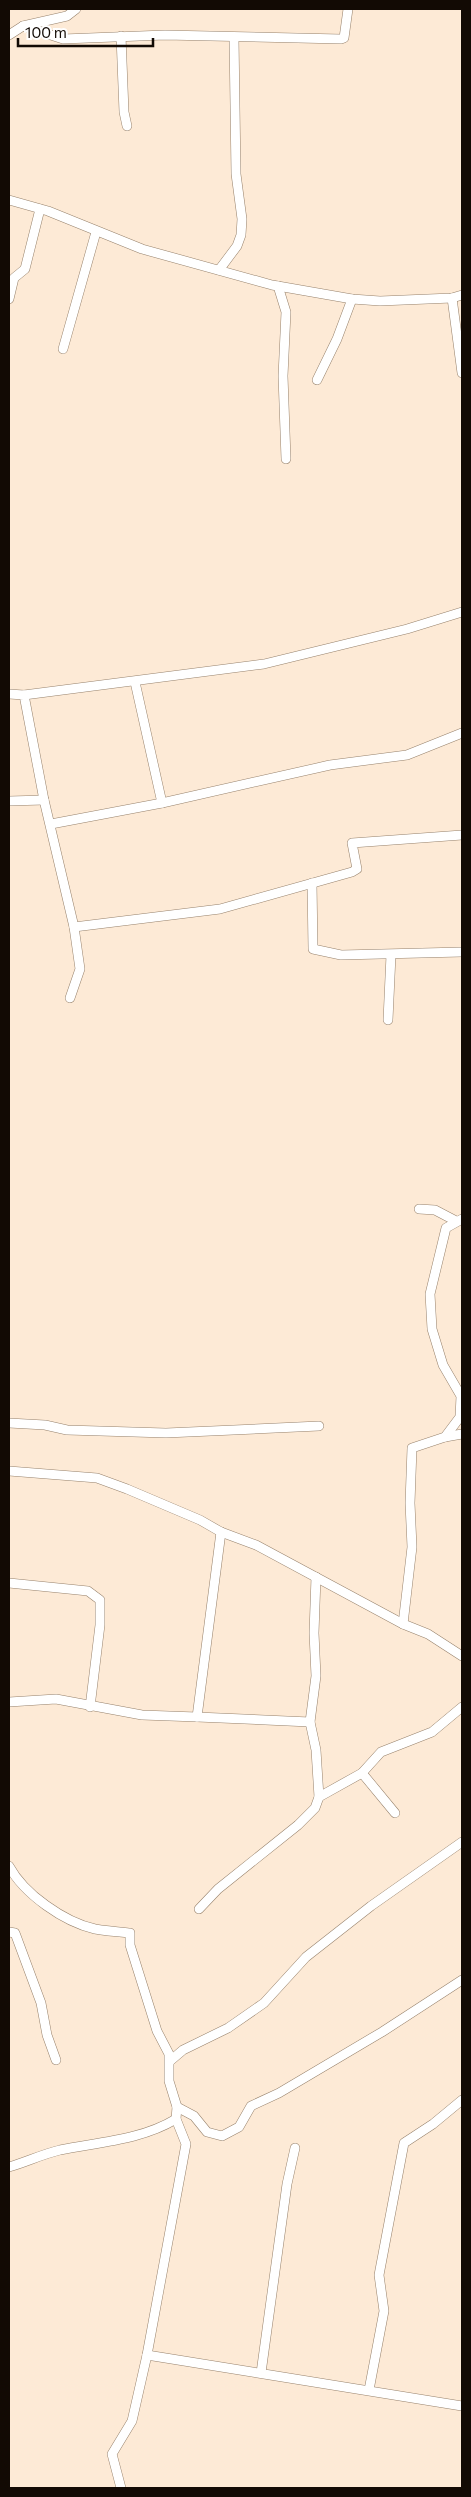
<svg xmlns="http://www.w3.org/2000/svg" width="471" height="2497" font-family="Commissioner,sans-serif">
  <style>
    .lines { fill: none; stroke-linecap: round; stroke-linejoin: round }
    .street-casing { stroke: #97826c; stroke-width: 10 }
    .street { stroke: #fff; stroke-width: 9 }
  </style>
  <rect width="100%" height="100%" fill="#fdead6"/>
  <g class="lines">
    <defs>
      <g id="street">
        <path d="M23,26L63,39L165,35L341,39L344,38L348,9"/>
        <path d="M9,35L23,26L67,16L76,9"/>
        <path d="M121,36L124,112L127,126"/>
        <path d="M9,200L48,211L142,249L272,285L352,299L380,301L452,298L462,295"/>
        <path d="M219,270L237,246L241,235L242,219L236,174L234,38"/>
        <path d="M278,286L286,312L283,376L286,459"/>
        <path d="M452,298L462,373"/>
        <path d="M9,299L14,278L25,269L40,209"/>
        <path d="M63,349L96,232"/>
        <path d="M317,380L337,339L352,299"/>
        <path d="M135,682L162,803"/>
        <path d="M9,694L24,695L44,800L74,927L80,969L70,998"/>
        <path d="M24,695L264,664L407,629L462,612"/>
        <path d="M9,801L44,800"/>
        <path d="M51,824L162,803L330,765L407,755L462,733"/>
        <path d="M312,883L313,949L341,955L462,952"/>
        <path d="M74,927L220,909L352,872L357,869L352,843L462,835"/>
        <path d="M388,1020L391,955"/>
        <path d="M419,1209L435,1210L456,1221"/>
        <path d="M9,1423L45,1425L67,1430L166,1433L319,1426"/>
        <path d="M445,1437L462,1434"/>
        <path d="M9,1471L97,1478L127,1489L200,1520L221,1532L256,1545L403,1624L428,1634L462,1656"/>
        <path d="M221,1532L197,1717L310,1722"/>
        <path d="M9,1583L88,1591L100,1600V1625L90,1707"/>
        <path d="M403,1624L412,1547L410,1503L412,1448L445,1437L460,1417L461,1396L443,1365L432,1329L430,1294L446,1228L462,1219"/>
        <path d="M9,1702L56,1699L142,1715L197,1717"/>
        <path d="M362,1773L395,1813"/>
        <path d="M319,1797L362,1773L381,1752L432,1732L462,1707"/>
        <path d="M9,1866C24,1894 64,1922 95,1929C107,1931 119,1932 130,1933V1945L157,2031L169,2054V2081L177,2107L176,2119L186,2144L147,2355L132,2421L112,2454L121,2488"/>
        <path d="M199,1909L218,1889L298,1825L315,1808L319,1797L316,1750L310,1722L316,1676L314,1633L316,1577"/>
        <path d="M9,1932L15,1933L41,2003L47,2035L56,2060"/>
        <path d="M170,2061L183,2050L228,2028L264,2003L306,1957L371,1906L462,1842"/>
        <path d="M177,2107L194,2116L207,2132L222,2136L239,2127L251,2106L279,2093L382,2032L462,1980"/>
        <path d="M9,2167C26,2162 43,2154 60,2150C100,2142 141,2140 176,2119"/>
        <path d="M147,2355L462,2406"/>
        <path d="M261,2373L287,2184L295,2148"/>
        <path d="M369,2390L384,2311L379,2275L404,2143L433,2124L462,2100"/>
      </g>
    </defs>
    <use href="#street" class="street-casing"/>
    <use href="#street" class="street"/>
  </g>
  <rect width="471" height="2497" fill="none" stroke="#120a04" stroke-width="20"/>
  <path d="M18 38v8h135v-8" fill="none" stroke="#120a04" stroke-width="2.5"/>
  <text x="25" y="38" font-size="15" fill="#120a04" stroke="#ffffff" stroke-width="4" paint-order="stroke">100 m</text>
</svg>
